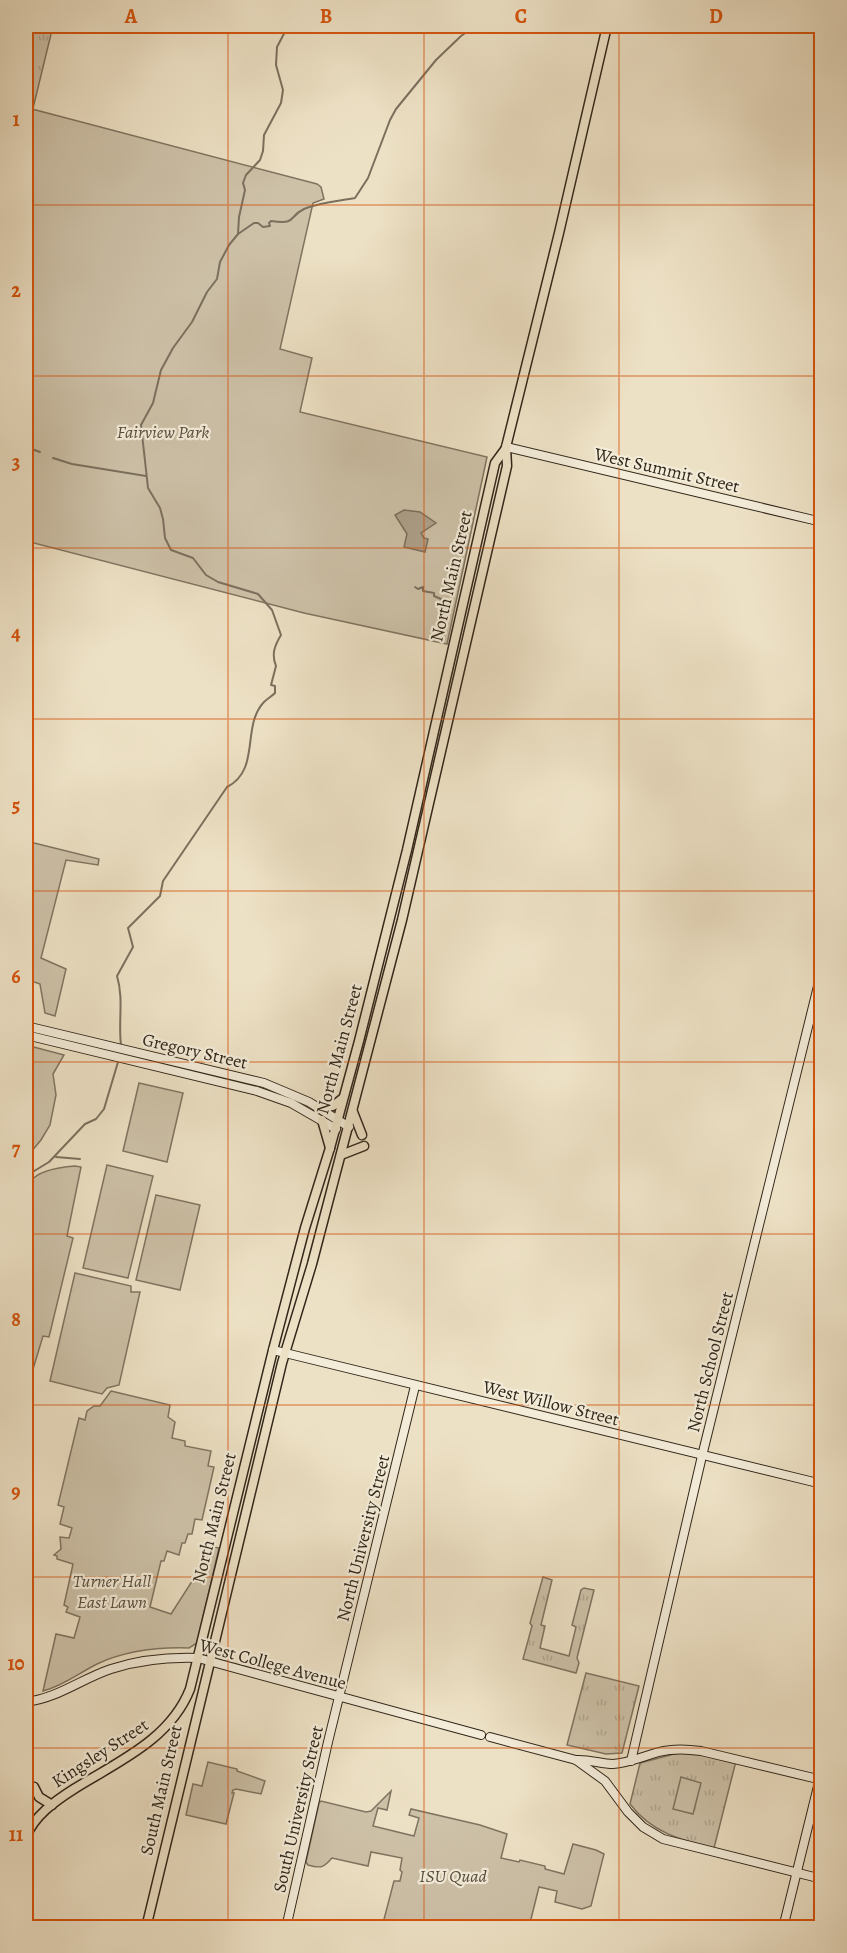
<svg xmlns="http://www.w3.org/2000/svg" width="847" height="1953" font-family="Alegreya,serif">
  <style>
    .grass { fill: url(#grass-tufts); stroke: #7f7461; stroke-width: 1.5 }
    .park { fill: #cdc1a8; stroke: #7f7461; stroke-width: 1.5 }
    .water { fill: #ada18b; stroke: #7b705e; stroke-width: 1.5 }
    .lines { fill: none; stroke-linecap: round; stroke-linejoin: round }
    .stream { stroke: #7b705e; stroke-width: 2 }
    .secondary-casing { stroke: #31261a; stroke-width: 10 }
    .primary-casing { stroke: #31261a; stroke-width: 11 }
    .secondary { stroke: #f3ecd9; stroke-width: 8 }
    .primary { stroke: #ede1c5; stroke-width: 8 }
    .grid { fill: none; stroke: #d6540d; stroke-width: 1.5; stroke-opacity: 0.55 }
    .labels { text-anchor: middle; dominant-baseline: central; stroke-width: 4.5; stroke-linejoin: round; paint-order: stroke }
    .park-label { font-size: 18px; font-style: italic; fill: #584d3e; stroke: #f3ecd9 }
    .street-label { font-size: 18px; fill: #31261a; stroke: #f3ecd9 }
    .neatline { fill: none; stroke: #d6540d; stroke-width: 2 }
    .grid-label { font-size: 20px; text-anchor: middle; font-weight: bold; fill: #d6540d }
  </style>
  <defs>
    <pattern id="grass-tufts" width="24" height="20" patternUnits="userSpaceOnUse" patternTransform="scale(1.5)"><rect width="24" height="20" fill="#cdc1a8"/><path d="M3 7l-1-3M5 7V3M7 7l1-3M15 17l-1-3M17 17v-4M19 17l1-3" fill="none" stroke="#b0a690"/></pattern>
  </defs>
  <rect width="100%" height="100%" fill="#ede1c5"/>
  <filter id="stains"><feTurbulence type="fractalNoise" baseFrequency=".00333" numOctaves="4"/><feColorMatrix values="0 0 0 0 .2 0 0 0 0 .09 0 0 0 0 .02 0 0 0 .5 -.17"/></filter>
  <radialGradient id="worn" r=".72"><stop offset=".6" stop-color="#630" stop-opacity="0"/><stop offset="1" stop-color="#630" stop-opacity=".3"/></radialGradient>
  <g class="grass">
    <path d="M26,26H53L26,137Z"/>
    <path d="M543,1577L552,1580L541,1625L545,1626L540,1648L569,1656L576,1627L572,1625L581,1590L584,1588L594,1590L577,1658L579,1663L576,1673L523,1659L532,1626L530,1623Z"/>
    <path d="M586,1673L639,1686L622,1753L606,1754L567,1745Z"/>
    <path d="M678,1753H692L736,1761L714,1848C681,1840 652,1833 630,1804L640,1763Z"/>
  </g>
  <g class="park">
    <path d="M32,109L317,184L321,187L324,199L313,203L280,349L312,358L300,412L487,457L447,644L304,613L26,541V137Z"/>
    <path d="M26,841L99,859L98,865L66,860L41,958L66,969L55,1016L45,1013L40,984L26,979V868L30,849L26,847Z"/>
    <path d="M26,1045L64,1055L53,1074L56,1095L50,1125L41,1140L26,1158Z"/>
    <path d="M139,1083L183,1093L167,1162L123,1151Z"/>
    <path d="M107,1165L153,1176L128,1278L83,1268Z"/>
    <path d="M75,1166L81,1167L67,1236L73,1238L49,1337L43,1336L30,1379L26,1378V1192L28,1191C29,1188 29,1184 31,1181C39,1170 62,1167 75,1166Z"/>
    <path d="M156,1195L200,1205L180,1290L136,1280Z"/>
    <path d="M75,1273L131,1286V1292H140L119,1385L107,1388L102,1394L50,1381Z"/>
    <path d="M111,1391L170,1405L168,1417L175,1422L172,1438L185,1441V1446L211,1451L208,1466L214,1467L202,1520L195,1519L192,1534H188L185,1543H182L179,1555L167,1551L164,1561H161L150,1607L171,1614L214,1547L219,1548L197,1643L189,1648C159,1647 125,1651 97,1664C79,1673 63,1686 43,1691L56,1634L74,1638L80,1617L66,1612L68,1607L64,1605L73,1564L57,1559V1556L54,1555L61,1549L60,1537L69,1538L72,1528L60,1524L64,1507L58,1505L79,1418L85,1420L87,1411L94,1406H100Z"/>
    <path d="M208,1762L237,1769V1771L265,1781L261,1794L236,1789L233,1790L232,1793H234L226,1824L186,1815L193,1784L202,1786Z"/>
    <path d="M681,1777L701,1783L693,1814L673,1809Z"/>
    <path d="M391,1791L387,1810L378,1808L373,1826L414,1836L419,1818L409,1815L411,1809L480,1825L507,1834L501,1858L519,1862L520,1860L545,1866V1869L564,1874L573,1844L596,1850L604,1854L591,1906L582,1909L555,1902L557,1891L539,1887L529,1927H382L394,1881H400L402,1872L400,1870L402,1858L371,1852L368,1866L332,1858C324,1867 322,1869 308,1865L306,1862L319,1803L321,1801L366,1812L371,1811Z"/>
  </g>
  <path class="water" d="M404,510L420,512L436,523L421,533L424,538L428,539L425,552L404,547L407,534L395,515Z"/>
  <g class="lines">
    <g class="stream">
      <path d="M238,234L239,217L245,190L243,183L246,175L260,160L263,151L264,135L281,103L283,90L276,65L277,47L288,26"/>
      <path d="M26,447L40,452"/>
      <path d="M53,458L72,464L146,476"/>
      <path d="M415,587L418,589L423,587V591L434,593V596L450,603L449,608L451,610"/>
      <path d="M121,1045C118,1022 124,999 117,976L133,947L128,928L160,896L163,881L227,787C261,770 241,726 264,702C267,699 272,696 275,693V686L271,685L276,666C271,654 275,645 281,635L272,610L258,594L218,582L206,575L193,558L171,550L165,538L163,519L160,508L148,488L141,425L153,403L161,370L173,348L192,322L207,292L217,279L220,262L229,245L238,234L254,223H258L263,227L270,226L269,223L271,221C298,225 287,217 304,209C320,202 339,201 355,198L368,178L390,120L396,109L436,60L461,36L475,26"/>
      <path d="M56,1157L80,1159"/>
      <path d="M26,1176L49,1162L85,1124L96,1119L104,1109L118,1062"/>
    </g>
    <defs>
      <g id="secondary">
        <path d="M506,447L822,522"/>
        <path d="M26,1026L264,1083L309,1102L349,1127"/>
        <path d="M26,1035L257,1091L291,1103L336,1129"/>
        <path d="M273,1350L822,1484"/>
        <path d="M26,1702C58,1698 81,1679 111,1669C139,1660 168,1657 198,1658L481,1735"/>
        <path d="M490,1737L576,1760L605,1781L628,1812L643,1827L663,1839L822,1879"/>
        <path d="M576,1760C589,1759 601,1764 613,1764C629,1763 644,1756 659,1752C674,1748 687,1749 701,1751L822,1780"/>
        <path d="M631,1761L702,1456L822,970"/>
        <path d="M286,1928L328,1742L415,1386"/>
        <path d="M783,1928L822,1770"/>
      </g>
      <g id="primary">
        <path d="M318,1108L333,1106L343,1098"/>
        <path d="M353,1112L362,1135"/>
        <path d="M322,1120L330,1148"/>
        <path d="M341,1155L364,1146"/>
        <path d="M34,1787L39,1797L52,1805"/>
        <path d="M26,1837C34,1816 55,1801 74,1789C117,1762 170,1740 190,1689L273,1350L305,1228L330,1148L359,1041L407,850L495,463L506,448"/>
        <path d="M146,1928L282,1363L312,1264L402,920L507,466L506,447L559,233L607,26"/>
      </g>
    </defs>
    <use href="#secondary" class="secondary-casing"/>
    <use href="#primary" class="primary-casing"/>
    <use href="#secondary" class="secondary"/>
    <use href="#primary" class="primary"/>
  </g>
  <path class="grid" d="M228,26V1928M424,26V1928M619,26V1928M26,205H822M26,376H822M26,548H822M26,719H822M26,891H822M26,1062H822M26,1234H822M26,1405H822M26,1577H822M26,1748H822"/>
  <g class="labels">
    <g class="park-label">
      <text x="163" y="432">Fairview Park</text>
      <text x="112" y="1581">Turner Hall<tspan x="112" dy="21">East Lawn</tspan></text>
      <text x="453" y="1876">ISU Quad</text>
    </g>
    <g class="street-label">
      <text transform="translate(667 470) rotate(13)">West Summit Street</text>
      <text transform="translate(451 576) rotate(-77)">North Main Street</text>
      <text transform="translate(339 1049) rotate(-75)">North Main Street</text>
      <text transform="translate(195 1051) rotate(13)">Gregory Street</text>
      <text transform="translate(710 1362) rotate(-76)">North School Street</text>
      <text transform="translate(551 1403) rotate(14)">West Willow Street</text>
      <text transform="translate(214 1518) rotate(-76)">North Main Street</text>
      <text transform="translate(363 1538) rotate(-76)">North University Street</text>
      <text transform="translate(273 1664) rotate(15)">West College Avenue</text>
      <text transform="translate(100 1753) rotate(-33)">Kingsley Street</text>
      <text transform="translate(161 1790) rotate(-77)">South Main Street</text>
      <text transform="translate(298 1809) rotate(-77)">South University Street</text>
    </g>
  </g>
  <rect width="847" height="1953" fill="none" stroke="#ede1c5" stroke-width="66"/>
  <rect x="33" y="33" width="781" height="1887" class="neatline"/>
  <g class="grid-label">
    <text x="131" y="23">A</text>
    <text x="326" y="23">B</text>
    <text x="521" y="23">C</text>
    <text x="716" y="23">D</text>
    <text x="16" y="126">1</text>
    <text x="16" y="297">2</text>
    <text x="16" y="469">3</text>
    <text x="16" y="640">4</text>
    <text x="16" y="812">5</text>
    <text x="16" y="983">6</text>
    <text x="16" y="1155">7</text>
    <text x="16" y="1326">8</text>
    <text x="16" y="1498">9</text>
    <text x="16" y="1670">10</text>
    <text x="16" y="1841">11</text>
  </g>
  <rect width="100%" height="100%" filter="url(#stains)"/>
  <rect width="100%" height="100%" fill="url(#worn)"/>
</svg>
